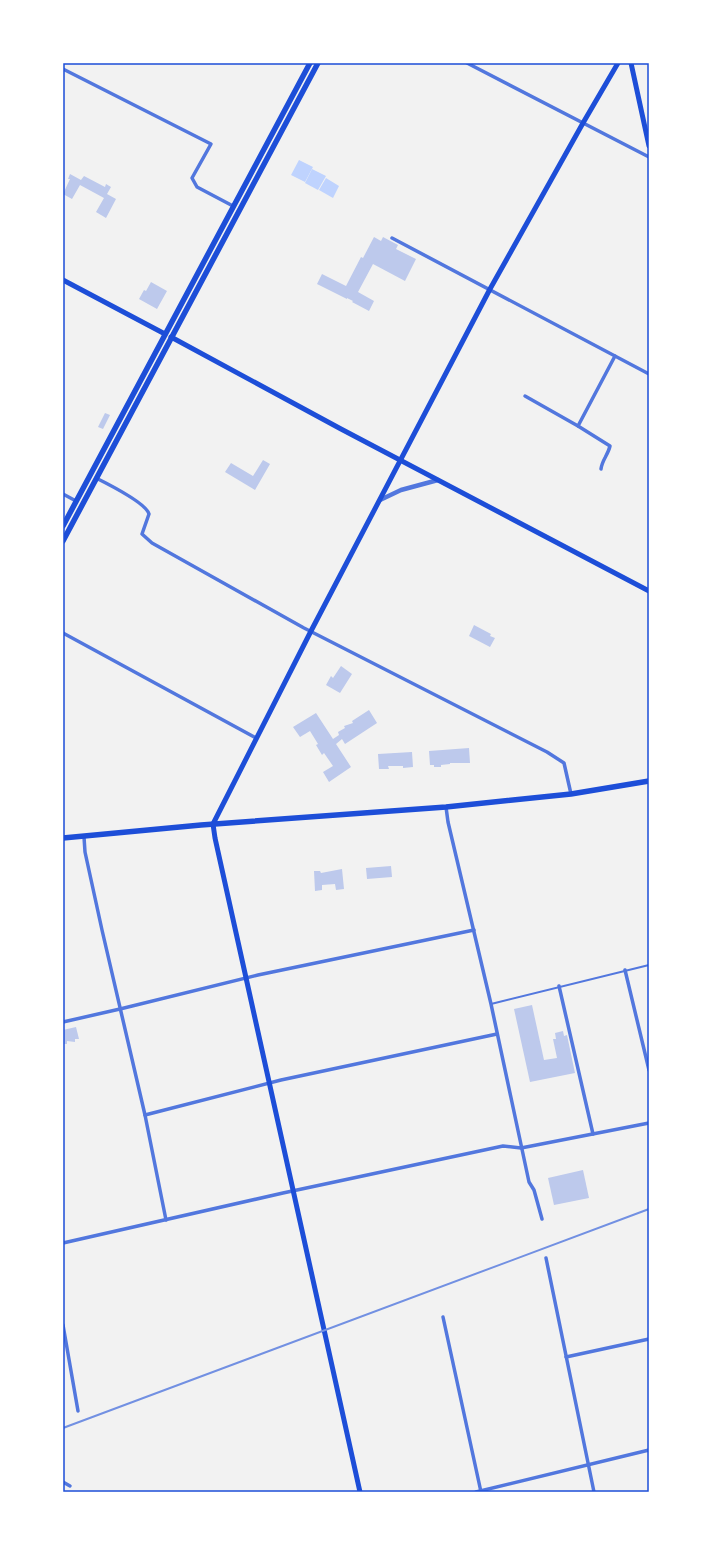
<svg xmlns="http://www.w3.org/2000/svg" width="712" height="1555" font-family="Manrope,sans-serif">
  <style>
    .water { fill: #bfd3fe }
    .building { fill: #bdc9ec }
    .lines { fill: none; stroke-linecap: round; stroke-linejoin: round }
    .service { stroke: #5277de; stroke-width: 2 }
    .minor { stroke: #5277de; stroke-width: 3.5 }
    .tertiary { stroke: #5277de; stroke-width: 4.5 }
    .secondary { stroke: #1d4ed8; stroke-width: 5 }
    .primary { stroke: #1d4ed8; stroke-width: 5.5 }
    .rail { stroke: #7290e2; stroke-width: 2 }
    .neatline { fill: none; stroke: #1d4ed8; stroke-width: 1.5 }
  </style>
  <rect width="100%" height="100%" fill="#f2f2f2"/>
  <g class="water">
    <path d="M299,160L313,167L305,182L291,175Z"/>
    <path d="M312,169L326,176L318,190L305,183Z"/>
    <path d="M326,178L339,186L333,198L319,190Z"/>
  </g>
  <g class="building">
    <path d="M70,174L81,180L84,176L105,187L106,184L111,187L107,194L116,199L106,218L96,212L104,198L80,185L72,199L63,194L70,179H68Z"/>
    <path d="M374,237L381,241L383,237L398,245L396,249L416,259L405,281L373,264L358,292L374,301L369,311L352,302L353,301L347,298V299L317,284L322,274L346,286L361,257L363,258Z"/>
    <path d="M151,282L167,291L157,309L139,299L144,290L146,291Z"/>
    <path d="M105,413L110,415L103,429L98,427Z"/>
    <path d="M263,460L270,464L255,490L225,472L231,463L253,476Z"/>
    <path d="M474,625L491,634L490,636L495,638L490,647L469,636Z"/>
    <path d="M341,666L352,674L340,693L326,685L331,676L333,678Z"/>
    <path d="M369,710L377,723L345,744L342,739L336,744L351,767L329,782L323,772L333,766L324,753L322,755L316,745L318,744L310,731L300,737L293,727L316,713L333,739L339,735L338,732L345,728L344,726L353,723L352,721Z"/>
    <path d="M469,748L470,763H450V764L441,765V767H434V765H430L429,751Z"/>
    <path d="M412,752L413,767L403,768V766H388L389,769H379L378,754Z"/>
    <path d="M391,866L392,877L367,879L366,868Z"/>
    <path d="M342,869L344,889L336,890L335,884L322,885V890L315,891L314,871H320L321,873Z"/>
    <path d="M532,1005L544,1060L557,1058L553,1039H556L555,1033L563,1031L564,1036L567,1035L575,1073L530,1082L514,1009Z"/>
    <path d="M76,1027L79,1039H75V1042L67,1041V1044H63V1030Z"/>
    <path d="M583,1170L589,1198L554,1205L548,1178Z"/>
  </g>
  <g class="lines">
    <path class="service" d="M491,1004L649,965"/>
    <g class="minor">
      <path d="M467,63L649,157"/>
      <path d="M63,69L211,144L192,178L197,187L233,206"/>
      <path d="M392,238L649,374"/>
      <path d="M525,396L578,426L610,446C608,455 602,460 601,469"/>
      <path d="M578,426L615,356"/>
      <path d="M96,478C108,484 146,503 149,514L142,534L152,543L304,628L547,752L564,763L571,794"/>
      <path d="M63,494L76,501"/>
      <path d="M63,633L256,738"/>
      <path d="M446,807L448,822L491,1004L529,1182L534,1190L542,1219"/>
      <path d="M84,837L85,852L102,930L145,1115L166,1220"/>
      <path d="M625,970L649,1070"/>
      <path d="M559,986L593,1134"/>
      <path d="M63,1022L120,1009L258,975L474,930"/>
      <path d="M145,1115L281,1080L497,1034"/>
      <path d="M63,1243L283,1193L503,1146L521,1148L649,1123"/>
      <path d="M546,1258L594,1492"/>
      <path d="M443,1317L481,1492"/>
      <path d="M63,1325L78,1411"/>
      <path d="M566,1357L649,1339"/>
      <path d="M63,1482L70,1486"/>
      <path d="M476,1492L649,1450"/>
    </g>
    <path class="tertiary" d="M380,500L401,490L438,480"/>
    <g class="secondary">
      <path d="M631,63L649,146"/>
      <path d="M63,280L165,334"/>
      <path d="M171,337L341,429L649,591"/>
      <path d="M360,1492L215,838L213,824L311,631L490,289L583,123L618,63"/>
    </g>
    <g class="primary">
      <path d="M63,526L310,63"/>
      <path d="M63,541L318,63"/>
      <path d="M63,838L201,825L446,807L571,794L649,781"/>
    </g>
    <path class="rail" d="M63,1428L649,1209"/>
  </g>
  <rect width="712" height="1555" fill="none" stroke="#ffffff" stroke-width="128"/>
  <rect x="64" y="64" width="584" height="1427" class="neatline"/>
</svg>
